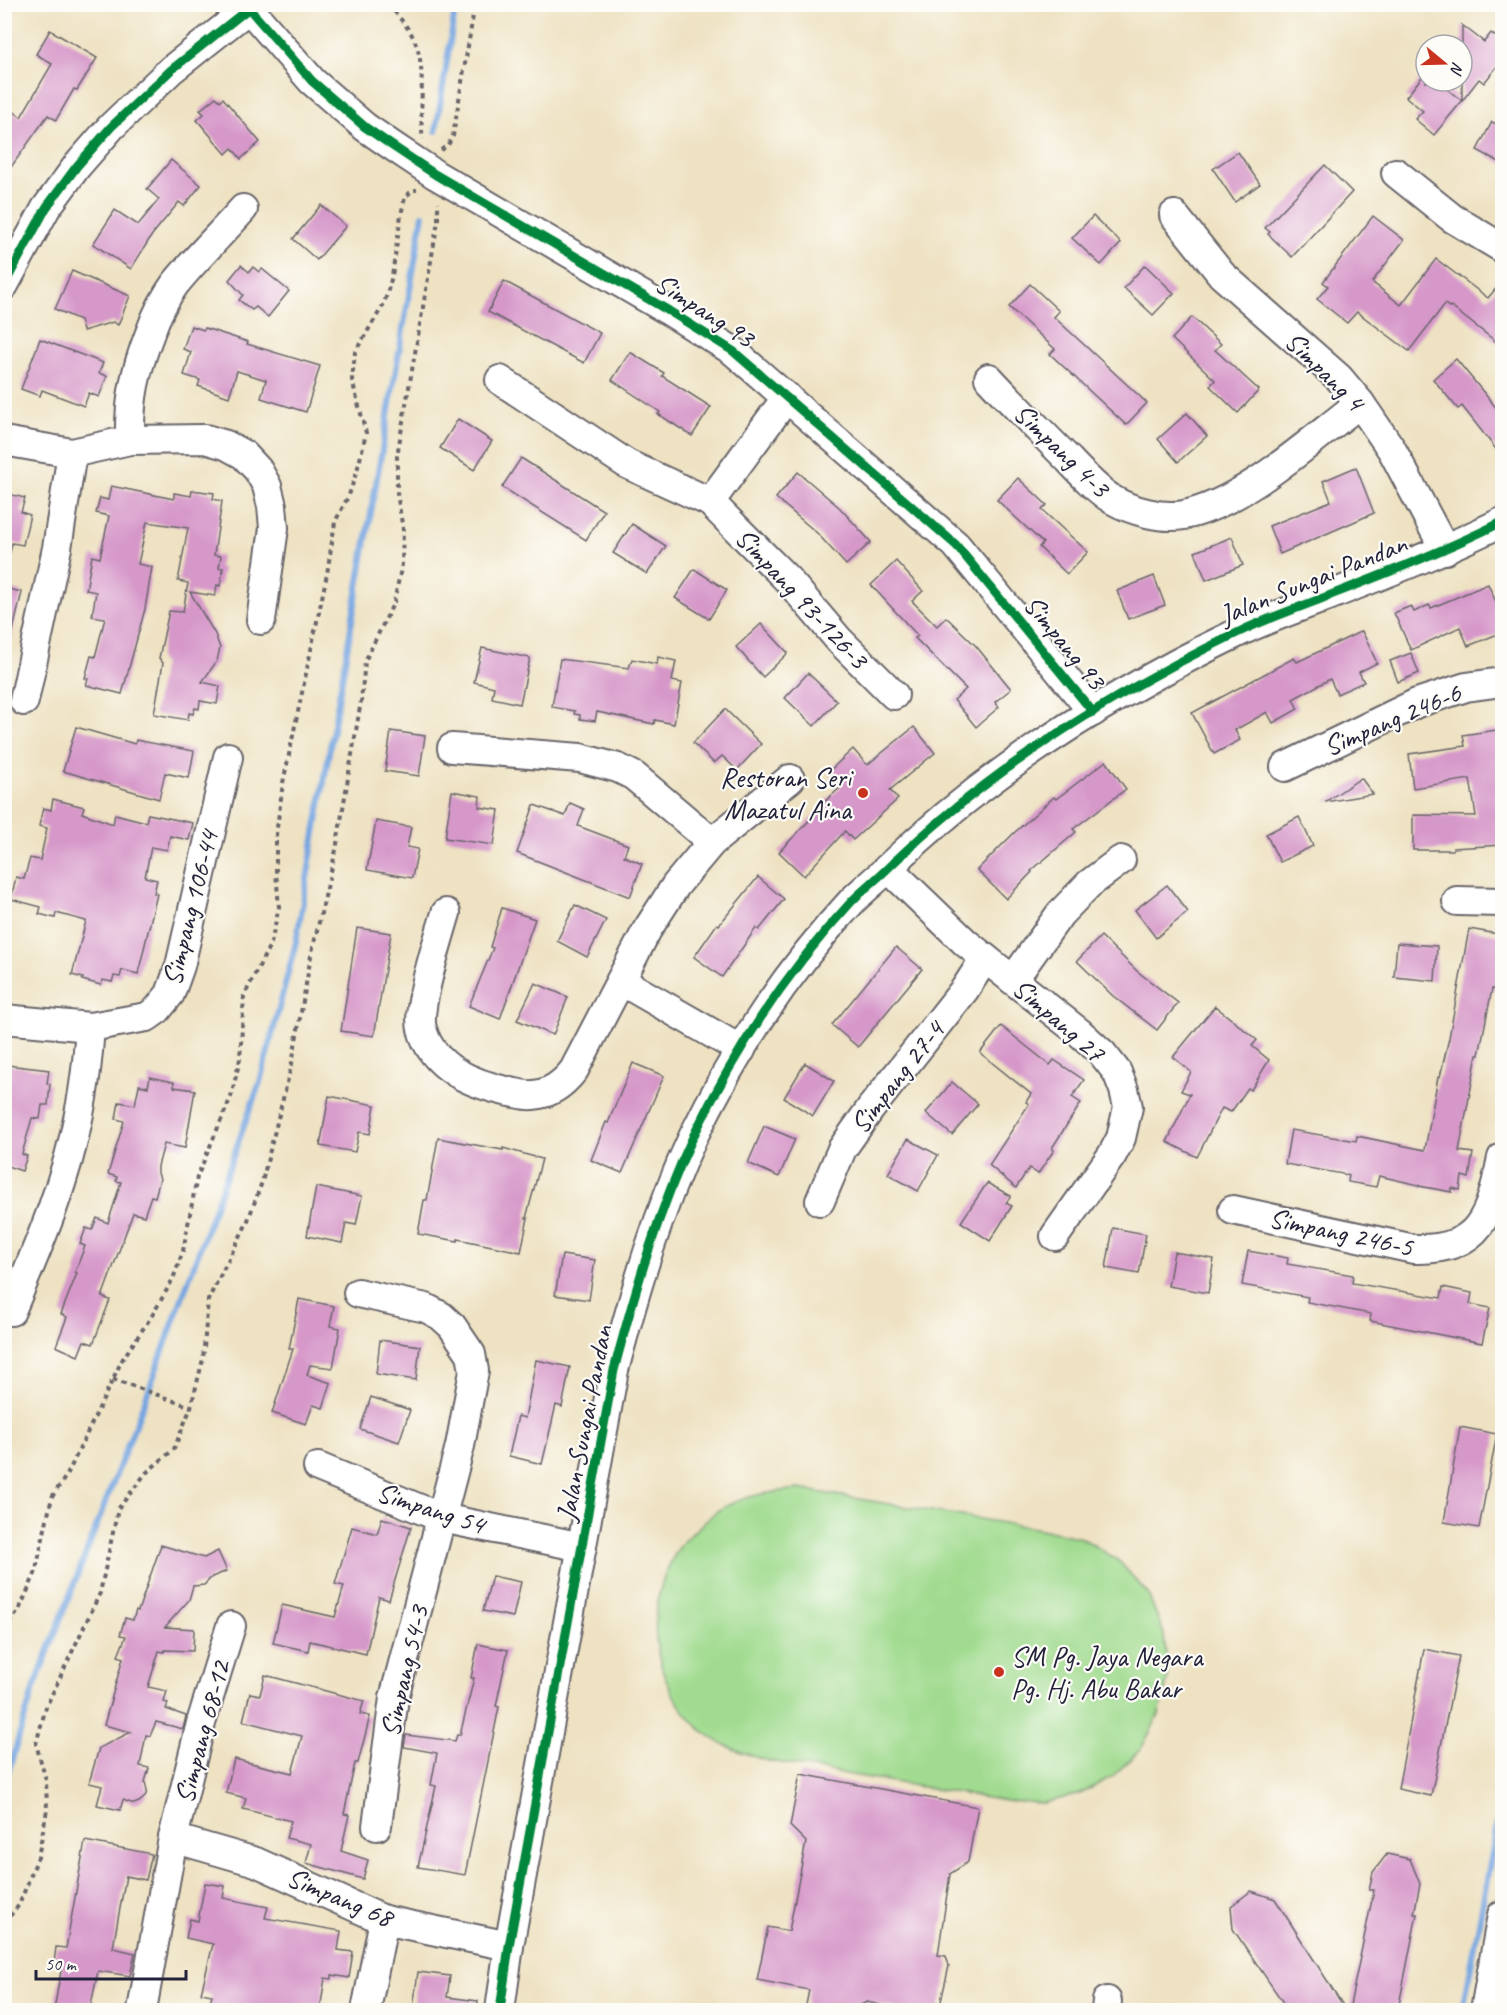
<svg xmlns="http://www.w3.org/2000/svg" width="1507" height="2015" font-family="Caveat,sans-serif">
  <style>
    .green { fill: #a0db8f; stroke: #617e65; stroke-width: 1.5 }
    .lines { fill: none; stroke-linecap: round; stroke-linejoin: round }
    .stream { stroke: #76a6e1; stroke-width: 6 }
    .building { fill: #d697c9 }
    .minor-casing { stroke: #69656a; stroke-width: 32 }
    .path { stroke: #69656a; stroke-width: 4; stroke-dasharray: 4.5 4.5; stroke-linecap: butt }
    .minor { stroke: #fff; stroke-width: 28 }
    .cycleway-casing { stroke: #fdfcf7; stroke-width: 13 }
    .cycleway { stroke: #00873e; stroke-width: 9 }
    .poi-dot { fill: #c8321e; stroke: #fdfcf7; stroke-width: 2 }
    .labels { text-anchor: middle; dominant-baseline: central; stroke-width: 4.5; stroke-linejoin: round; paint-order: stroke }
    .street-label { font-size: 28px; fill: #22223b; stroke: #fdfcf7 }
    .poi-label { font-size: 28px; fill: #22223b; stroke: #fdfcf7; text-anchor: end }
  </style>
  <rect width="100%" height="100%" fill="#fdfcf7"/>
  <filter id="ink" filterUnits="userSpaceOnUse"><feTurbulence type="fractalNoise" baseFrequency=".0167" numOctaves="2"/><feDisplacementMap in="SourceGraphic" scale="12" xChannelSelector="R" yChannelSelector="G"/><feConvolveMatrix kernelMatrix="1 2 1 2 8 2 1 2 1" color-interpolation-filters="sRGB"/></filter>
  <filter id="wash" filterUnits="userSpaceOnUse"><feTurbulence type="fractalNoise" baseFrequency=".008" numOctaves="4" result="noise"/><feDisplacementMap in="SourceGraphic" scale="24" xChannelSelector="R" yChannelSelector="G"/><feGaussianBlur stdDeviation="1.35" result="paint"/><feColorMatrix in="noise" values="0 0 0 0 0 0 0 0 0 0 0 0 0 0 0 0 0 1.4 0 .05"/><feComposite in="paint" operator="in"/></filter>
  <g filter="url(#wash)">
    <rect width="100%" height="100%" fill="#eee2c2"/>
    <path class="green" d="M799,1489L1040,1529L1082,1538L1119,1561L1148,1594L1164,1634L1168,1678L1159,1715L1141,1749L1113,1776L1080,1794L1043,1803L1005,1801L764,1760C740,1752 715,1744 696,1725C647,1675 642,1598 683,1542C688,1536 695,1531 700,1526C705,1521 711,1515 717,1511C743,1495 769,1492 799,1489Z"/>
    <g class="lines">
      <g class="stream">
        <path d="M436,131L456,4"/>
        <path d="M4,1785L33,1691L151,1384L260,1082L296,942L423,215"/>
        <path d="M1463,2010L1502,1798"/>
      </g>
    </g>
    <g id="blocks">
      <g class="building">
        <path d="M1462,25L1484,42L1491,33L1503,42V59L1484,83L1479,79L1462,101Z"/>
        <path d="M50,30L97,58L77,90L74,89L56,120L48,115L4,177V124L13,111L21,117L52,64L36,54Z"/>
        <path d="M1426,72V83L1427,81H1437L1462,101L1434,135L1415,119L1423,111L1406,97Z"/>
        <path d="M216,97L220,101L223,98L260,142L241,159L232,148L226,154L197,120L204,114L200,110Z"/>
        <path d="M1492,122L1503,127V164L1477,150Z"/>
        <path d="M1238,152L1260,184L1235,202L1213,169Z"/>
        <path d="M171,160L201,185L184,206L179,202L152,235L131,269L93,244L115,210L138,225L159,199L147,189Z"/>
        <path d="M1325,165L1352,192L1292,257L1268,234L1270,232L1265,228Z"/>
        <path d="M321,205L346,226L317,260L293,239Z"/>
        <path d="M1093,216L1121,243L1101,265L1072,238Z"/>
        <path d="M1373,216L1404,240L1372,282L1401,305L1436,259L1488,298L1503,280V347L1450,306L1449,307L1445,304L1409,351L1357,312L1347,323L1317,299L1328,286L1323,282Z"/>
        <path d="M241,265L249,272L253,267L259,272L262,269L289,291L268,317L256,307L252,310L239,300L243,295L229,280Z"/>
        <path d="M1145,265L1174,293L1153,315L1124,288Z"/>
        <path d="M72,271L130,296L118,325L113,322L83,331L80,320L55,309Z"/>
        <path d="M504,281L600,333L584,363L488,312Z"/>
        <path d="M1030,284L1059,311L1054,317L1147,403L1126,425L1050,354L1055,349L1009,307Z"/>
        <path d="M1192,317L1221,344L1215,350L1259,390L1238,413L1210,386L1215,380L1172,339Z"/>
        <path d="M191,326L204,330L205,328L248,342L247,344L320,366L306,412L261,398L266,380L237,371L229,397L198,386L200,380L184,375L191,352L183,349Z"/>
        <path d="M40,339L103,363L99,373L107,376L99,397L89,393L84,406L42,390L40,396L21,389Z"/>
        <path d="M630,352L664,373L662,376L711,407L692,436L658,414L660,412L612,380Z"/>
        <path d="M1456,359L1503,416V458L1462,406L1458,409L1433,379Z"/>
        <path d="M1187,413L1207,436L1178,462L1158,439Z"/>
        <path d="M458,419L492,441L474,470L440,448Z"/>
        <path d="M521,458L604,511L586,540L502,487Z"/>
        <path d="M1356,467L1374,513L1280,554L1269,526L1331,501L1323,481Z"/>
        <path d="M798,472L840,508L871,542L846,565L817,533L776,498Z"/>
        <path d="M1018,478L1047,505L1042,510L1088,552L1067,574L1039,547L1043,543L997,500Z"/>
        <path d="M111,486L174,499V493L191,496L192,490L214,493L213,499L222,501L214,555L221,556L219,568H223L220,586L217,585L215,596L190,592L215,634L220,648L217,661L202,682L220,686L217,704L200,701L199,709L195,708L193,714L189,713L188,720L154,714L163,663L159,658L169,611L183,612L188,583L178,581L188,528L147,522L138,564L152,567L145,609L122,694L86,685L88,679L85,678L91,656L95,657L105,618L92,616L96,592L86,590L92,556L100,558L109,516L96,513L100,498L108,500Z"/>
        <path d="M4,493L25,498L21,512L30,515L23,545L12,543L10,553H4Z"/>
        <path d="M632,524L666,546L647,574L613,553Z"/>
        <path d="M1232,537L1243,565L1206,580L1195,552Z"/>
        <path d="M896,561L923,591L912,601L937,626L946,617L976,646L1011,689L995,702L999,707L976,727L954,700L966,689L915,638L918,636L871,585Z"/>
        <path d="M694,569L727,590L709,619L675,598Z"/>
        <path d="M1154,576L1165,605L1128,619L1117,591Z"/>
        <path d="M1488,584L1503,618V632L1468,646L1460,627L1411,650L1394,613L1411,606L1414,612L1429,605L1431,608Z"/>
        <path d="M4,588L22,592L11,639L4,638Z"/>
        <path d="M761,624L788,653L763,677L736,647Z"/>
        <path d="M1362,631L1377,663L1359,672L1364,682L1337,694L1330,679L1293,699L1298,709L1273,723L1267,712L1235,730L1240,740L1214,754L1192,713L1294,658L1297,662Z"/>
        <path d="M482,648L530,658L520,704L492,698L494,687L474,682Z"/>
        <path d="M1411,653L1419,673L1398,682L1390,661Z"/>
        <path d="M658,657L676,661L672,681L682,683L674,724L655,720L654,724L597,712L595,721L580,719V715L574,714L575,711L552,707L560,659L629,668L632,659L657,664Z"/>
        <path d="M808,673L837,701L814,726L785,698Z"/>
        <path d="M725,709L761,744L737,770L722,756L714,763L693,743Z"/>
        <path d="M76,727L135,744L136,740L194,751L189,778L165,773L159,799L63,771Z"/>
        <path d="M914,727L935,753L890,790L898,799L853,840L845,831L804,876L779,852L823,806L822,804L841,787L828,772L853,749L867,765Z"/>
        <path d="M1503,729V845L1453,848V850H1413V815L1476,816L1470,779L1413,788L1409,754L1465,746L1463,735Z"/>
        <path d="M391,731L425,736L419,776L385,771Z"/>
        <path d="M1106,761L1126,789L1073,829L1076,832L1031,871L1032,872L1006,899L977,870L1014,833L1054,797L1056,799Z"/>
        <path d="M1361,778L1373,794L1325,802Z"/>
        <path d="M452,791L480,796L479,807L499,810L494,845L445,838Z"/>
        <path d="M53,799L84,807L82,813L113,824L115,814L146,822L148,814L193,823L189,840L170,836L167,850L151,847L145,877L157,880L154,893L157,894L138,974L122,970L120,977L114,976L112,982L103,980L101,985L82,980L83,978L72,975L86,921L56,913L55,918L39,914L41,907L11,899L16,877L24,879L30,858L40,860L47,828L39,826L43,808L51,810Z"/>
        <path d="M570,803L584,809L578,826L628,845L624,856L642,864L630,897L517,853L534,805L565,816Z"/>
        <path d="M1299,817L1313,846L1280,862L1266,834Z"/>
        <path d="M376,821L411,827L407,847L418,849L412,878L367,870Z"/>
        <path d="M758,877L784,899L759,930L756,928L722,977L694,957L717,924L719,925Z"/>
        <path d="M1167,885L1188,912L1156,938L1135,910Z"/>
        <path d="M575,905L606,920L587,957L557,941Z"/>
        <path d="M502,908L535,919L500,1019L469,1006L493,948L490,947Z"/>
        <path d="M357,928L391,933L374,1036L341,1031Z"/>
        <path d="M1469,929L1503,935V970L1499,990L1492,989L1479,1055H1477L1459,1151L1473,1153L1469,1178L1462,1176L1460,1190L1452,1188V1192L1419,1186V1185L1379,1176L1376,1187L1348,1182L1349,1175L1285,1164L1291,1130L1356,1141L1357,1136L1425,1150L1438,1077H1440L1449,1038Z"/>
        <path d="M1101,936L1137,971L1178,1003L1157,1030L1113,996L1077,961Z"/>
        <path d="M1397,943L1437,946L1435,981L1394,977Z"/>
        <path d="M896,947L922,969L858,1047L832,1025Z"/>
        <path d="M535,983L568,997L553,1035L517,1020Z"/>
        <path d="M1215,1006L1257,1040L1252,1046L1269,1060L1251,1090L1248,1088L1231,1112L1222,1108L1197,1157L1167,1142L1190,1094L1181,1091L1191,1072L1173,1057Z"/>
        <path d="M1001,1026L1050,1065L1054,1060L1084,1080L1072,1097L1081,1103L1052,1148L1054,1150L1038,1174L1029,1168L1016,1188L989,1165L1029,1104L1026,1102L1031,1094L980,1053Z"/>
        <path d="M633,1063L664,1076L622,1173L591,1160L606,1122L608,1123Z"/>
        <path d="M805,1063L834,1081L813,1116L784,1098Z"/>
        <path d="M7,1065L49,1070L47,1083L50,1084L48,1105H42L40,1119L32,1118L22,1154L27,1156L22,1171L4,1165V1087Z"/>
        <path d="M150,1077L174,1082V1087L195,1090L185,1148L164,1144L158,1166V1173L160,1179L155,1197L151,1196L144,1216L133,1213L102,1297L110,1300L93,1344L84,1341L78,1356L56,1346L67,1317L61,1314L77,1273L75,1272L85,1246L80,1244L86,1228L92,1230L97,1218L108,1223L121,1182L116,1181L117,1177L108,1174L124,1121L116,1119L119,1102L135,1105L139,1085L148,1087Z"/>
        <path d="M952,1082L978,1104L952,1135L926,1113Z"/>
        <path d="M329,1096L375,1105L370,1134L359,1132L355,1152L320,1146Z"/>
        <path d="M764,1126L795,1139L779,1177L748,1163Z"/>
        <path d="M438,1138L503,1150V1148L542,1159L526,1218H528L521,1252L458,1239V1241L418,1234L424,1200H427Z"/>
        <path d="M908,1139L938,1155L918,1191L888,1174Z"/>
        <path d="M987,1183L1011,1196L1006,1203L1012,1206L990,1241L961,1222Z"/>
        <path d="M316,1187L362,1196L356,1225L346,1223L342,1243L307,1236Z"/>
        <path d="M1113,1228L1146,1234L1139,1274L1106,1268Z"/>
        <path d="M1248,1251L1288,1258L1287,1264L1353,1275L1352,1283L1441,1298L1443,1287L1472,1293L1470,1304L1490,1308L1482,1343L1370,1321L1371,1314L1307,1302L1308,1297L1242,1285Z"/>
        <path d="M1174,1252L1214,1259L1208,1293L1168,1286Z"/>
        <path d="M562,1255L595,1260L589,1300L555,1295Z"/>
        <path d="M299,1299L334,1306L330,1326L340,1328L333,1368L310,1365L307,1375L331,1383L323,1408L313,1405L306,1424L272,1413L293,1349H289Z"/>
        <path d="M380,1340L420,1346L416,1380L376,1374Z"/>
        <path d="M536,1360L570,1367L562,1407L556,1405L542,1464L509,1456L518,1416L525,1418Z"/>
        <path d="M371,1397L410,1410L399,1442L360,1429Z"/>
        <path d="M1460,1427L1497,1434L1479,1528L1444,1522Z"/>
        <path d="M382,1518L411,1527L389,1600L379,1597L366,1654L310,1641L308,1651L273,1643L282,1605L335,1617L344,1586L335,1584L352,1527L377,1534Z"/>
        <path d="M161,1545L204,1558L218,1551L227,1571L212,1577L204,1585L193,1586L189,1600L165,1627L194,1629L193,1651L165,1650L164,1652L159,1651L148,1687L167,1691L164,1702L168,1703L166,1709L186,1716L183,1729L156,1722L150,1736L146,1735L140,1766L149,1768L145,1782L147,1791L145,1797L139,1802L134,1804L123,1800L120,1810L97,1805L102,1786L89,1783L99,1748L131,1732L104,1725L123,1658L118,1656L126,1636L120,1635L125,1618L133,1620L136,1610L138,1611Z"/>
        <path d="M492,1576L521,1582L513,1617L483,1611Z"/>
        <path d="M478,1644L508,1650L496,1706L499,1707L465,1875L418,1867L436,1786L431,1785L437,1753L404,1747L406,1735L455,1741L457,1735H460L474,1678H471Z"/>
        <path d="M1424,1649L1459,1656L1431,1796L1398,1789Z"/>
        <path d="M265,1675L364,1701L360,1714L370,1716L358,1763H355L344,1814L349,1815L341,1851L368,1860L363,1879L306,1863L311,1844L286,1838L291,1821L243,1809L246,1798L226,1793L234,1759L292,1773L302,1736L243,1721L250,1693L260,1695Z"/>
        <path d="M800,1774L978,1807L968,1862L950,1874L938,1955L946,1956L949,1966L939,2010H904L867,2002L850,2010H805L809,1990L757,1980L768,1927L789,1931L806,1842L790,1826Z"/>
        <path d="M85,1841L152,1854L146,1880L126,1876L118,1919L113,1948L135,1953L130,1976L98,1971L90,2010H54L62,1965L54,1963L56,1947L66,1948Z"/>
        <path d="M1387,1854L1410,1859L1420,1884L1414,1914H1417L1398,2010H1349L1374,1890H1369L1373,1872Z"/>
        <path d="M205,1883L225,1886L223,1898L268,1907L265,1918L341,1931L338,1950L353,1952L349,1978L332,1975V1979L325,1978L320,2010H208L212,1995L201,1993L213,1944L186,1938L190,1919L198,1921Z"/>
        <path d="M1251,1891L1275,1899L1346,2010H1288L1233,1929L1231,1906Z"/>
        <path d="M418,1972L450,1976L447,1997L478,2001L477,2010H427L413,2008Z"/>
      </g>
    </g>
  </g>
  <g filter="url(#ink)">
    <use href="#blocks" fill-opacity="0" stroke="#69656a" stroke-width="1.5"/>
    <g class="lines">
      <defs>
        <g id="minor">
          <path d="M245,4L312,81L365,127L394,147L436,175L669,311L733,351L956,545L1093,712"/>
          <path d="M1396,173L1452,218L1502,248"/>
          <path d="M1174,215L1222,275L1339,378L1360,403L1392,450L1445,550"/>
          <path d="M4,285L46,208L77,166L111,127L171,70L248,9"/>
          <path d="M989,378C1015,406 1042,433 1069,460C1082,474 1097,490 1113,500C1132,511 1162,519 1184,515C1244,503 1311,440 1360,403"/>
          <path d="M500,380L627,464L710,502L788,580L839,640L894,695"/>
          <path d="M130,440C129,398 135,372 150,333C156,316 164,299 175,284C196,258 221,234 243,209"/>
          <path d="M4,441L72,453L130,440L205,439L226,445L244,455L258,470L267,486L272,506L274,528L261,620"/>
          <path d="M710,502L787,397"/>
          <path d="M24,701L57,548L72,453"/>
          <path d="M452,748L580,758L618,768L634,776L712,842"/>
          <path d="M1285,767L1417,703L1466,687L1502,682"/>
          <path d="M888,868L966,943L1080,1033L1102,1053L1117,1072L1124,1090L1128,1107L1121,1138L1112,1155L1055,1236"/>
          <path d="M1457,901L1502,902"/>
          <path d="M446,913C439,938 416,1007 422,1029C433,1069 473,1084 510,1092C517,1093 526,1096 533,1095C550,1094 564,1083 574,1070L647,930L676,885L712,842L790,779"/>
          <path d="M1013,980L1060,914L1089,884L1121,860"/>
          <path d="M621,981L741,1050"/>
          <path d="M4,1019L90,1027L147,1017L157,1010L170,994L180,966L228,757"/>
          <path d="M820,1201L842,1149L871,1108L965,989L985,958"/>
          <path d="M1233,1210L1414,1249C1481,1251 1490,1215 1502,1158"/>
          <path d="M358,1293L426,1308L441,1316L452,1326L471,1354L474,1371L460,1446L394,1698L377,1826"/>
          <path d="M11,1311C38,1247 66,1183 79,1114C85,1085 88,1056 90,1027"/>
          <path d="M318,1467L442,1518L582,1547"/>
          <path d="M173,1838L256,1862L384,1920L509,1946"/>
          <path d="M142,2010L173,1838L201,1723L231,1626"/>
          <path d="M366,2010L384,1920"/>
          <path d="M500,2010L509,1946L614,1370C635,1291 658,1211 693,1137C734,1052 788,970 852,901C864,889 878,878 890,866C991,768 1113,693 1239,632C1266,619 1295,609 1323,598C1384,574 1444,551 1502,522"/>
          <path d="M1106,2010L1107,2001"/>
          <path d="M1485,2010L1502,1915"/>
        </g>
      </defs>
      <use href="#minor" class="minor-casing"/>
      <g class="path">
        <path d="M389,4C398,17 411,29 416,44C427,75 418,108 423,139"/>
        <path d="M441,150L448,145L453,136L475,4"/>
        <path d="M113,1379L191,1407"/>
        <path d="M4,1631L19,1610L35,1574L52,1497L68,1473L122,1360L153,1314L173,1279L183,1251L197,1177L231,1097L240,1059L244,996L271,943L279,907L276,872V835L283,783L327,574L335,522L349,495L359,464L366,433L352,380L355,352L384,304L392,276L401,215L405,197L413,190H417"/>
        <path d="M4,1923L19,1905L38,1857L47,1810L46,1780L36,1744L46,1707L100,1593L118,1509L146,1473L174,1449L191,1407L203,1359L208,1300L247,1223L262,1182L292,1063L311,956L336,850L361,701L365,661L394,602L402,564L403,530L397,493V456L438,221V202"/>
      </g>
      <use href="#minor" class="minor"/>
      <defs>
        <g id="cycleway">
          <path d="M245,4L312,81L365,127L394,147L436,175L669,311L733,351L956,545L1093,712"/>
          <path d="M4,285L46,208L77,166L111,127L171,70L248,9"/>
          <path d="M500,2010L509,1946L614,1370C635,1291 658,1211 693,1137C734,1052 788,970 852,901C864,889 878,878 890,866C991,768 1113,693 1239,632C1266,619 1295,609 1323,598C1384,574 1444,551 1502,522"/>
        </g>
      </defs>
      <use href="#cycleway" class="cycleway-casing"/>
      <use href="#cycleway" class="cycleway"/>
    </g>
  </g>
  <g class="poi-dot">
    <circle cx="863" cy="793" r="6"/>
    <circle cx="999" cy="1672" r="6"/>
  </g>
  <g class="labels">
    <g class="street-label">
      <text transform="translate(705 310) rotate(33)">Simpang 93</text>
      <text transform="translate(1325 371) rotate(45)">Simpang 4</text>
      <text transform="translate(1062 450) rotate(44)">Simpang 4-3</text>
      <text transform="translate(1313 579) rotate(-22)">Jalan Sungai Pandan</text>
      <text transform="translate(802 598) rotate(47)">Simpang 93-126-3</text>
      <text transform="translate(1065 642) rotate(51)">Simpang 93</text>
      <text transform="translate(1392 719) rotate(-23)">Simpang 246-6</text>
      <text transform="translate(190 908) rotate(-76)">Simpang 106-44</text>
      <text transform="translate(1059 1020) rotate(41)">Simpang 27</text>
      <text transform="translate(897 1077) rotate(-52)">Simpang 27-4</text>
      <text transform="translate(1341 1232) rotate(12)">Simpang 246-5</text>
      <text transform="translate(584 1423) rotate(-79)">Jalan Sungai Pandan</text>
      <text transform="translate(431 1508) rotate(18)">Simpang 54</text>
      <text transform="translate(404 1671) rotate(-77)">Simpang 54-3</text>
      <text transform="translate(202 1732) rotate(-75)">Simpang 68-12</text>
      <text transform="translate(340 1897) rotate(23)">Simpang 68</text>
    </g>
    <g class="poi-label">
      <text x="851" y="777">Restoran Seri<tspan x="851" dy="32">Mazatul Aina</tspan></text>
      <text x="1011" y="1656" text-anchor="start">SM Pg. Jaya Negara<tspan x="1011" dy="32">Pg. Hj. Abu Bakar</tspan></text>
    </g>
  </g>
  <rect width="1507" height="2015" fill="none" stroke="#fdfcf7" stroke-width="24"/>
  <g transform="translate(1444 63) rotate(109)"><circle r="28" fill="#fdfcf7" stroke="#a5a5ac" stroke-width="1.5"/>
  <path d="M0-4.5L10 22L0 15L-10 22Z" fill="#c8321e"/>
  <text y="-9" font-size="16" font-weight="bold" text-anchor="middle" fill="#22223b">N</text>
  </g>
  <path d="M36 1970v9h150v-9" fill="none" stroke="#22223b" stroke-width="3"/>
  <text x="45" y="1970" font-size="18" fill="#22223b" stroke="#fdfcf7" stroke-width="4.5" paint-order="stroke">50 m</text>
</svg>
